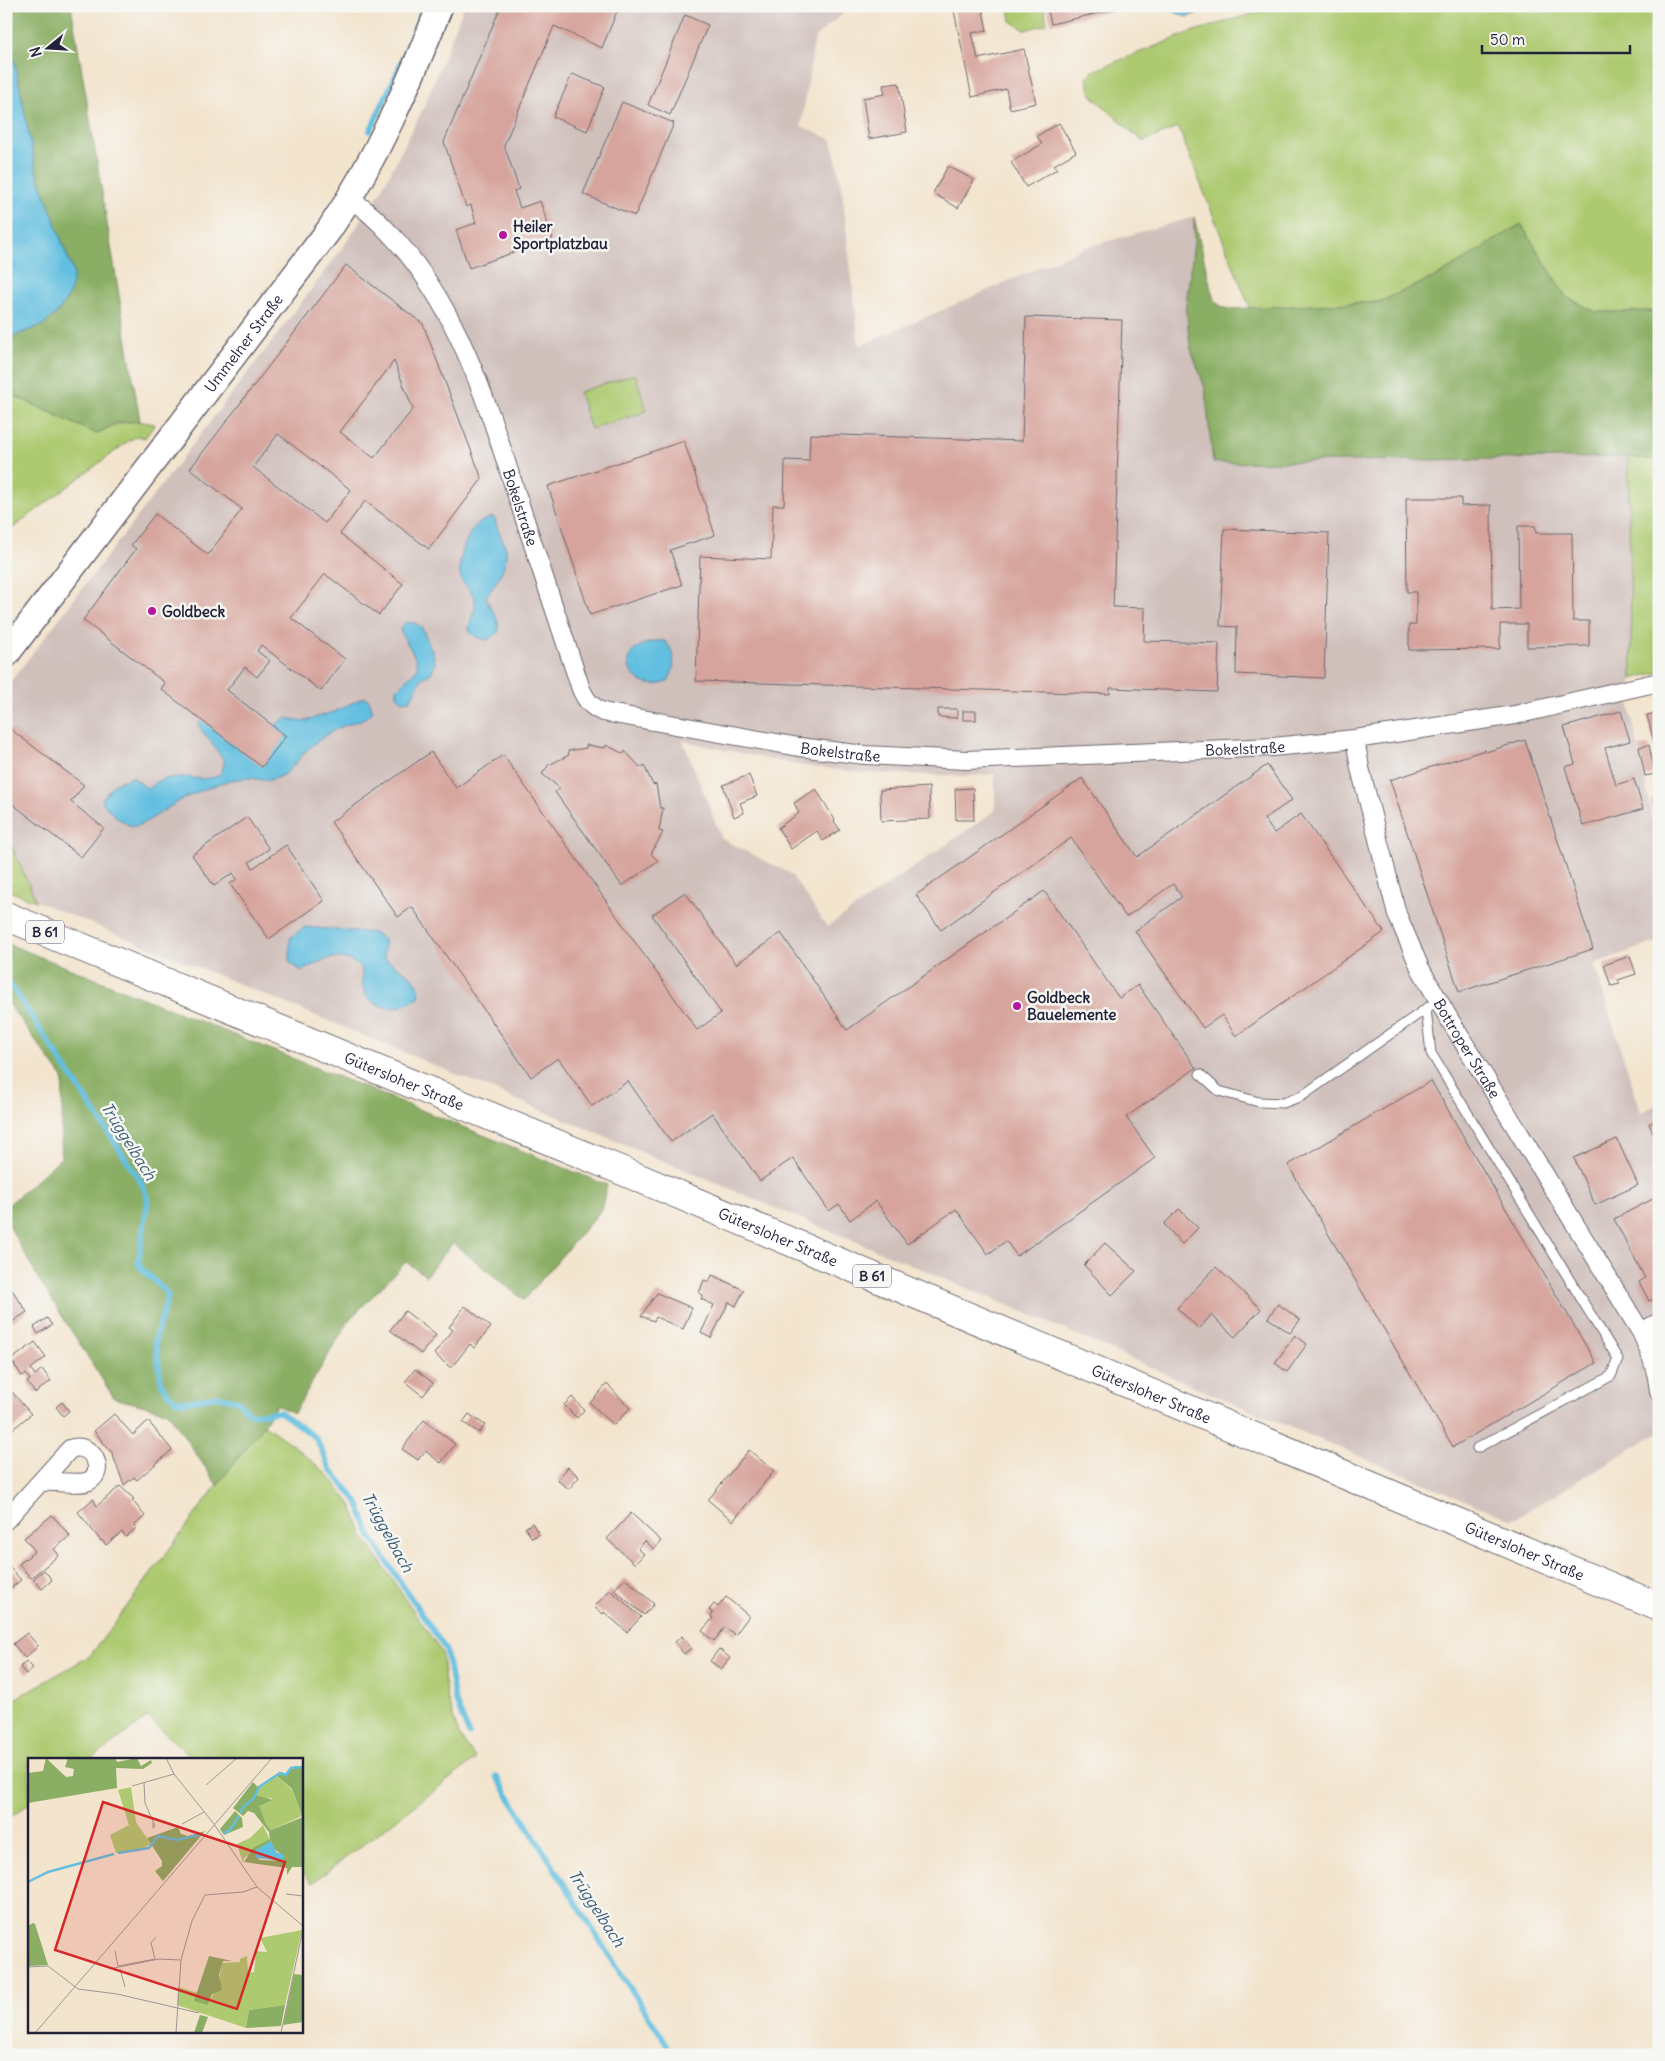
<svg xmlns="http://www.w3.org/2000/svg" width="1665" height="2061" font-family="Delius,sans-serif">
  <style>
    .industrial { fill: #d0c0bc; fill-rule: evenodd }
    .green { fill: #adca71; stroke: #687656 }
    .forest { fill: #8aae63; stroke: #56684f }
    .water { fill: #62bfe0; stroke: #42708e }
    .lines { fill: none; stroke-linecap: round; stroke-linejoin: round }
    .stream { stroke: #62bfe0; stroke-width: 5.5 }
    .building { fill: #d6a49c; fill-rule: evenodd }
    .lane-casing { stroke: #6b666e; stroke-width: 11 }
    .street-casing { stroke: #6b666e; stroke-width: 20 }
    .secondary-casing { stroke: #6b666e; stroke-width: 28 }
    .primary-casing { stroke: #6b666e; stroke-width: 30 }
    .lane { stroke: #fff; stroke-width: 9 }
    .street { stroke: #fff; stroke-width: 18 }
    .secondary { stroke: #fff; stroke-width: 25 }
    .primary { stroke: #fff; stroke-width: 28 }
    .poi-dot { fill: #b5179e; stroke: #f6f6f2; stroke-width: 2 }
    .labels { text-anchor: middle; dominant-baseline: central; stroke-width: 5; stroke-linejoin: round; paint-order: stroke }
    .shield { fill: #f6f6f2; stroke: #626272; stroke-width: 1 }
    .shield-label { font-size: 14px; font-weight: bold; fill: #22223b }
    .poi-label { font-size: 15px; font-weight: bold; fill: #22223b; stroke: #f6f6f2; text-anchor: start }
    .street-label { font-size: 15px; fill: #22223b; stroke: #f6f6f2 }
    .water-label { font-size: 16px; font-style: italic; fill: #385975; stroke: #f6f6f2 }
    .inset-river { fill: none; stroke: #62bfe0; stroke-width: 2.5 }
    .inset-road { fill: none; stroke: #9f9693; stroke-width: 1 }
    .view { fill: #d62828; fill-opacity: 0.15; stroke: #d62828; stroke-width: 2.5 }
    .inset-edge { fill: none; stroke: #22223b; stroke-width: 2.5 }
  </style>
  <rect width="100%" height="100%" fill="#f6f6f2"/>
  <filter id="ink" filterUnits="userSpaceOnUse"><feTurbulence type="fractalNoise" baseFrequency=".02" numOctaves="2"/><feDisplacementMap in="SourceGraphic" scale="10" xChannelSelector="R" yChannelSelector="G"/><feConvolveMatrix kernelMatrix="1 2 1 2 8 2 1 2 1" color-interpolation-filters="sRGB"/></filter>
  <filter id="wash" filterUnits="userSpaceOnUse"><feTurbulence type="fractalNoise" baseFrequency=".0096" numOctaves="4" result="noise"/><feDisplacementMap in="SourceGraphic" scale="20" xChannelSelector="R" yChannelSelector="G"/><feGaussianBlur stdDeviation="1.12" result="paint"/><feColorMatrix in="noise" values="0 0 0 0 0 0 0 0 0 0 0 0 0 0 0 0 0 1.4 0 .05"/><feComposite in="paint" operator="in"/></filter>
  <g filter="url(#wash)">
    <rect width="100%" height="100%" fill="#f3e4ce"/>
    <path class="industrial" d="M464,6H853L815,37L801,126L832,140L842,189L859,346L1084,248L1194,217L1190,346L1205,387L1213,463L1628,457L1632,679L1629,702L1659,849V941L1594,964L1641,1112L1659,1104V1312L1644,1319L1659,1344V1432L1512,1520L1228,1401L1017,1309L300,1009L36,901L6,833V688L289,319L343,247L381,191L424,107ZM683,741L797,765L864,773L967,776L995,774V811L827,927L791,874L722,839Z"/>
    <g class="green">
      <path d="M1009,6H1044L1047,24L1025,30L1011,21Z"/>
      <path d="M1261,6H1659V311L1596,312L1566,297L1521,224L1441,274L1379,302L1250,308L1178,127L1143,142L1091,95L1087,78L1093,71L1191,32L1262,11Z"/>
      <path d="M635,374L647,411L591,429L579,392Z"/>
      <path d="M6,392L97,434C119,421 130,419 155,424L145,438L138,436L130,440L6,533Z"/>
      <path d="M1628,457L1659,460V672L1632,679Z"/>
      <path d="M6,833L36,901L6,890Z"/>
      <path d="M264,1425L293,1445L328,1475L352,1506L364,1538L442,1653L446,1694L459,1735L476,1759L312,1883L301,1871V1760H194L148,1717L90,1760H29V1804L6,1820V1704L90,1656L217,1485Z"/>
    </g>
    <g class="forest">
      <path d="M6,6H71L140,421L116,423L97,434L6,392V339L43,325L74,274L36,170L9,33L6,29Z"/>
      <path d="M1194,217L1213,297L1219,305L1227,309L1379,302L1441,274L1521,224L1566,297L1596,312L1659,311V460L1628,457L1213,463L1205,388L1190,346L1186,305L1194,242Z"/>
      <path d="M6,943L607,1185L601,1210L524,1300L453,1243L426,1276L406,1262L349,1320L294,1413L276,1405L264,1425L217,1485L168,1412L114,1398L38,1278L6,1220V1207L61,1158L63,1078L6,1000Z"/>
    </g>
    <g class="water">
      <path d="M1161,6H1221L1186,17Z"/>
      <path d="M6,29L9,33L36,170L74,274L69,295L59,311L43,325L6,339Z"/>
      <path d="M492,517L495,519C497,531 503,539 506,549C509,563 495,586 486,596C489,611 501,615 498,633L487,640L476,637L469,631C468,620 479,608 474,597C472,590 463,586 461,578C456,564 466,533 478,524C481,521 487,519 492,517Z"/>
      <path d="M407,622L415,623L422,628L433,653L435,665L431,673L422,678L410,700L403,701L397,696V689L417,669C418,655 405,643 400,630L402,625Z"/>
      <path d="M658,641H665C676,652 676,671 667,682C631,696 607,647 658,641Z"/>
      <path d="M364,697L369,700L373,711C365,720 355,722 343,726C333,730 323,737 314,744C301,753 293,771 279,777C263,784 258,777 246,778C225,779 203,790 185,798C172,803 143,828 132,826C122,823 104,808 102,799L115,783L133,777L148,789C156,780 168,777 180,777C196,777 225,786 224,760L198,725L201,720L286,736L274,726L286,718L304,721L334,712Z"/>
      <path d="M305,927L375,933L384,940V958C396,968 425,978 419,997C396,1010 391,1012 368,999L362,985V968C340,950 324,959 302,971L290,963V938Z"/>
    </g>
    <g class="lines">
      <g class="stream">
        <path d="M370,131L396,74L424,6"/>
        <path d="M6,978L141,1182L148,1199L138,1263C145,1276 160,1282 168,1296L155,1340L162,1386L175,1400L185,1402L217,1396L238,1401L250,1414L280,1412L316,1438L330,1469L357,1501L371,1537L393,1571L446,1650L455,1700L469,1734"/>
        <path d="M496,1776L619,1971L674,2055"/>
      </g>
    </g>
    <g id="blocks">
      <g class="building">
        <path d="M501,6H619L602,48L554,26L504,145L519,189L514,191L520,208L540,201L553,239L469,268L456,230L476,223L471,205L466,207L444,142Z"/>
        <path d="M953,6H982L987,30L972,33L978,59L1024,49L1036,103L1010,109L1006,89L972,97Z"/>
        <path d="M1047,6H1121V8L1051,24Z"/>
        <path d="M685,15L708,25L670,115L648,105Z"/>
        <path d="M572,74L605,87L587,131L553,117Z"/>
        <path d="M899,83L907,132L869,139L863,98L885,94L883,85Z"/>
        <path d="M622,102L674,123L635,216L583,194Z"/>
        <path d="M1059,123L1076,152L1054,165L1057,169L1026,187L1011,162L1042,144L1037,136Z"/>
        <path d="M948,166L974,180L958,208L933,193Z"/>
        <path d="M346,265L423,324L482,479L429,549L365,501L340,534L403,584L379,615L325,574L291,618L345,659L321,691L261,645L257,651L270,661L257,677L245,667L227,690L286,736L262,767L161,689L165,683L83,620L136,549L131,545L155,514L208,555L242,509L190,469ZM394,361L413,409L374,458L340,432ZM278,434L351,490L325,523L253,467Z"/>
        <path d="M1026,317L1122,320L1113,607L1145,608L1144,641L1219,643L1217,692L1110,688V694L696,681L700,556L771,559L773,505H784L785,460L809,461L810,434L1022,441Z"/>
        <path d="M684,441L715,535L670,550L682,585L590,615L548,486Z"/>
        <path d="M1406,498H1461V506L1491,505L1492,610L1519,609L1518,526H1535L1536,533H1572L1573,621H1589V646L1527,647V624H1500V649L1409,650V625H1416V592H1407Z"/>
        <path d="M1224,529L1329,533L1324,678L1236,674L1237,627L1220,626Z"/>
        <path d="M938,709H957V718L938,717Z"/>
        <rect x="963" y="711" width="13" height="9"/>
        <path d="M1621,711L1630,741L1605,748L1616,785L1634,779L1643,809L1583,826L1565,767L1575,764L1564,727Z"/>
        <path d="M1659,712V753L1657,754L1647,715Z"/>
        <path d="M9,728L84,785L71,802L104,828L81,857L6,799V732Z"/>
        <path d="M1525,740L1593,949L1459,992L1390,780L1485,750L1486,752Z"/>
        <path d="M586,745L605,748L606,745L624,754L625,751L641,768L644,765L653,785L656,784L660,808H663L659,831L663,832L651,854L658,861L622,886L555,792L560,788L542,774L550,763L551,764L569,755L568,751L586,748Z"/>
        <path d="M1649,745L1655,774L1645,776L1639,747Z"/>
        <path d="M431,752L456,788L503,755L697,1030L721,1013L652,915L685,892L736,964L781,933L847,1030L1044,891L1119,998L1138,985L1196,1068L1126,1117L1155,1158L1017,1256L1006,1241L988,1254L956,1209L907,1244L876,1201L850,1220L839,1204L829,1211L793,1158L760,1181L712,1113L671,1142L628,1081L592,1106L558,1058L531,1077L412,907L398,917L331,822Z"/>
        <path d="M1267,765L1292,800L1264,819L1274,833L1301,814L1384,932L1236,1036L1222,1015L1203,1028L1135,931L1182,897L1173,884L1126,917L1071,838L941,930L916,895L1082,778L1137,857Z"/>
        <path d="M749,775L757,796L740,803L744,813L734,817L723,785Z"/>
        <path d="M929,787L930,819L881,821L880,790Z"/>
        <path d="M973,788L974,820H956L955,789Z"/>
        <path d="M816,789L835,820L834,821L840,830L823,841L817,831L791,849L778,828L799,813L794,803Z"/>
        <path d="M1659,794V823H1658L1653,796Z"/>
        <path d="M247,817L269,849L249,862L253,868L286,845L324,901L269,939L230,884L237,879L233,873L214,886L192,855Z"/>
        <path d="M1630,956L1636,974L1618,980L1620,984L1611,986L1604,965Z"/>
        <path d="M1431,1081L1596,1363L1453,1447L1288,1165Z"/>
        <path d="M1659,1119V1145L1649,1124Z"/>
        <path d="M1617,1139L1638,1185L1595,1205L1574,1158Z"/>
        <path d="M1653,1199L1659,1211V1303L1656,1298L1649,1301L1639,1282L1645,1278L1614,1219Z"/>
        <path d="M1179,1209L1198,1228L1182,1244L1164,1224Z"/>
        <path d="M1105,1243L1136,1271L1112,1295L1084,1265Z"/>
        <path d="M1216,1267L1261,1309L1235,1337L1211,1315L1199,1329L1177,1308Z"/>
        <path d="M712,1275L744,1290L736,1306L729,1302L711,1338L701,1333L714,1305L701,1299L703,1295L699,1293L704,1280L709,1282Z"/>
        <path d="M6,1281L27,1312L12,1322L6,1313Z"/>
        <path d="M657,1293L692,1308L683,1329L656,1317L654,1321L641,1316Z"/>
        <path d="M1278,1304L1300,1320L1290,1333L1268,1318Z"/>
        <path d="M465,1306L491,1327L474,1348L470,1344L451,1368L434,1354L453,1330L449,1327Z"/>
        <path d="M405,1311L436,1335L421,1354L390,1330Z"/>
        <path d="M47,1318L52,1325L38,1334L34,1327Z"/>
        <path d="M1295,1335L1307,1344L1287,1372L1275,1363Z"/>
        <path d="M35,1342L46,1357L31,1369L35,1375L42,1369L51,1381L35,1393L27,1382L30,1380L26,1374L22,1376L11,1360Z"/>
        <path d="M415,1369L433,1383L423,1396L405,1382Z"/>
        <path d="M607,1384L630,1408L614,1425L590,1403Z"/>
        <path d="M12,1392L31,1414L6,1435V1397Z"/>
        <path d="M572,1397L584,1410L577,1418L564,1405Z"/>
        <path d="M62,1402L69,1411L63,1416L56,1407Z"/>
        <path d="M114,1414L133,1435L148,1421L172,1450L137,1480L134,1477L124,1485L112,1453L94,1431Z"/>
        <path d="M469,1414L485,1425L479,1433L463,1422Z"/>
        <path d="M424,1420L455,1444L441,1463L425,1451L418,1460L402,1449Z"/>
        <path d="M749,1450L774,1471L733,1521L708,1500Z"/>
        <path d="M568,1467L579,1477L569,1489L557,1480Z"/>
        <path d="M120,1486L134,1499L132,1500L145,1516L134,1526L136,1528L126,1537L122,1532L106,1545L102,1540L101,1541L78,1512L93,1499L97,1506Z"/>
        <path d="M631,1513L661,1541L654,1549L645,1541L638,1549L644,1554L635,1564L607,1539Z"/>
        <path d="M52,1515L70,1536L54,1549L59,1555L31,1578L19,1564L35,1551L24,1538Z"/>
        <path d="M532,1523L539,1534L532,1538L525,1528Z"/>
        <path d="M6,1563L21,1580L6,1592Z"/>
        <path d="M44,1570L52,1580L42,1589L33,1579Z"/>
        <path d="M625,1578L654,1604L644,1615L614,1590Z"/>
        <path d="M610,1590L641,1617L627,1632L604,1612L603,1614L594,1607Z"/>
        <path d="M726,1597L749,1616L735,1635L725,1627L714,1641L702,1631L713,1618L711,1617L713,1613L709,1610L714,1604L718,1607Z"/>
        <path d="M27,1633L38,1646L25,1658L13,1644Z"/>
        <path d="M682,1636L691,1648L684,1654L675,1642Z"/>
        <path d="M719,1649L730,1658L721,1669L710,1661Z"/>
        <path d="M26,1661L33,1668L26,1674L20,1667Z"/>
      </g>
    </g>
  </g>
  <g filter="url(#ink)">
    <use href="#blocks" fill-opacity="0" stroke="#6b666e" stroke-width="1"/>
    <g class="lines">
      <defs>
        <g id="lane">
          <path d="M1426,1009L1431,1053L1618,1359L1611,1376L1477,1448"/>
          <path d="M1200,1074L1219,1091L1259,1102L1283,1103L1302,1096L1430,1006"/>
        </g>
        <g id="street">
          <path id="s1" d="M349,199C367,209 381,224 395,239C463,314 490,414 521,508C541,568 561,629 581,689C586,700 591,707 603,712L799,747L865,755L966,760L1273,747L1355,739L1515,715L1659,682"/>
          <path id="s2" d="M1355,739L1360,768L1397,914L1420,968L1448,1017L1641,1332C1650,1352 1657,1369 1659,1391"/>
          <path d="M1641,1332L1659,1322"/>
          <path d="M6,1520L70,1449C92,1441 107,1471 89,1481C80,1485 54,1481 42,1482"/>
        </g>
        <g id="secondary">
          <path id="s3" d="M6,655L329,230C376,160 409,84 440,6"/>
        </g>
        <g id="primary">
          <path id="s4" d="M6,916L620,1170L1659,1607"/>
        </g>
      </defs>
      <use href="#lane" class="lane-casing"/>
      <use href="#street" class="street-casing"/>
      <use href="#secondary" class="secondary-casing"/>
      <use href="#primary" class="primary-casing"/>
      <use href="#lane" class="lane"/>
      <use href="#street" class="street"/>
      <use href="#secondary" class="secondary"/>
      <use href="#primary" class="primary"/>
    </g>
  </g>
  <g class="poi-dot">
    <circle cx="503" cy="235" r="5"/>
    <circle cx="152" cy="611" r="5"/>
    <circle cx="1017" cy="1006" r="5"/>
  </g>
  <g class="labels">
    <g class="shield">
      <rect x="26" y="920.5" width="38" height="23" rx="4"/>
      <rect x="853" y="1264.5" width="38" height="23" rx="4"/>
    </g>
    <g class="shield-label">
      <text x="45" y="932">B 61</text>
      <text x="872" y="1276">B 61</text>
    </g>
    <g class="poi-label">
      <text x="513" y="226">Heiler<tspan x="513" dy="17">Sportplatzbau</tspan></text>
      <text x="162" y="611">Goldbeck</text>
      <text x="1027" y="997">Goldbeck<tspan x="1027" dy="17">Bauelemente</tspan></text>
    </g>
    <g class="street-label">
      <text stroke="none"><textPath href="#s3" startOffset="392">Ummelner Straße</textPath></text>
      <text stroke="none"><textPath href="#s1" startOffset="360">Bokelstraße</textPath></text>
      <text stroke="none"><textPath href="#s1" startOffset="1230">Bokelstraße</textPath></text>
      <text stroke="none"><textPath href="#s1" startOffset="825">Bokelstraße</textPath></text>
      <text stroke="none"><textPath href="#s2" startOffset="332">Bottroper Straße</textPath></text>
      <text stroke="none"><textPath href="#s4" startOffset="431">Gütersloher Straße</textPath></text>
      <text stroke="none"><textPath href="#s4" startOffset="836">Gütersloher Straße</textPath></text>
      <text stroke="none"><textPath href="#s4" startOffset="1241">Gütersloher Straße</textPath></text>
      <text stroke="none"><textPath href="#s4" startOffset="1646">Gütersloher Straße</textPath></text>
    </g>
    <g class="water-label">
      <text transform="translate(129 1141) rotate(58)">Trüggelbach</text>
      <text transform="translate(388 1532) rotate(61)">Trüggelbach</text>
      <text transform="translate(597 1908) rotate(57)">Trüggelbach</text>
    </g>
  </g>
  <g transform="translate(28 1758)">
    <rect width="275" height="275" fill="#f3e4ce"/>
    <path d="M249,18L264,32L274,58L243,72L238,66L230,48L245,42L243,40L235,41L227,37L231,30ZM103,29L108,64L123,86L114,91L88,95L82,77L101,67L90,32ZM235,67L242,82L216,100L215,105L209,86L222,80ZM274,172L257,247L221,252L218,270L149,247L150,229L170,235L180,247L191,223L194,205L212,204V201L219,198L220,215L226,214L228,196L225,193L239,194L232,180Z" fill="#adca71"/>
    <path d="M18,0L38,19L45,18L46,11L37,9L40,0H87L89,4L109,0L113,8L123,2L124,5L115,11L88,10L89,30L0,45V15L15,13ZM267,8L275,9L274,58L264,31L248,17L259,16ZM225,24L231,30L227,37L245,42L231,48L238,66L243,72L275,59V109H264L259,117V110L216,104L225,90L242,81L241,74L226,55L220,53L215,58L205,50ZM243,84L246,91L253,96L254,103L231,102L228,92ZM207,53L214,60L215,69L196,77L192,71ZM150,69L153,76L160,78L177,73L135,123L127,113L134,108V103L119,80ZM5,165L7,166L20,207L0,208V168ZM181,198L204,203H195L191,217L194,232L184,236L180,247L166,243ZM266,216L275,217V264L255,267ZM257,247L253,268L218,270L221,252ZM172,257L180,259L174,275H166Z" fill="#8aae63" fill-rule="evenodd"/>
    <path d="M243,83L248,94L256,97L255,103L228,100V92Z" fill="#62bfe0"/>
    <path class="inset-river" d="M212,55L216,48L226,40L231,29L252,15L258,17L263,10L275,9M195,75L201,73L211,58M90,95L121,90L130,78L149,82L174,76M0,124L20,114L86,96"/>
    <path class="inset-road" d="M138,0L146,16L186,66L229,129L275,168M116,25L117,45L127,68L125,70V65M178,27L209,0M104,28L146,16M154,66L176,54M258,136L275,138M87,193L90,208L127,201M127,201L123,185L128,179M0,209L20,208L50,231L89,236L171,255M86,210L131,201L153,202M92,211L97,229M7,275L244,0M148,275L153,202L164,163L177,137L215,134L229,129M253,275L275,171"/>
    <path class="view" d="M75,44L257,104L209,251L27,192Z"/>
    <rect width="275" height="275" class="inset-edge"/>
  </g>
  <rect width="1665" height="2061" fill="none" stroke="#f6f6f2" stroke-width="25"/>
  <g transform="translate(48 48) rotate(252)" stroke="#f6f6f2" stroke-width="4" paint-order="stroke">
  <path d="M0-4L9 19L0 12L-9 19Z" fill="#22223b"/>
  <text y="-8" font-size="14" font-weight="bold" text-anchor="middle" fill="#22223b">N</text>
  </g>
  <path d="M1482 45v8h148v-8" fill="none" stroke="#22223b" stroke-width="2.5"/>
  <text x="1490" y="45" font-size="15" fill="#22223b" stroke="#f6f6f2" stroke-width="4" paint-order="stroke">50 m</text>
</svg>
